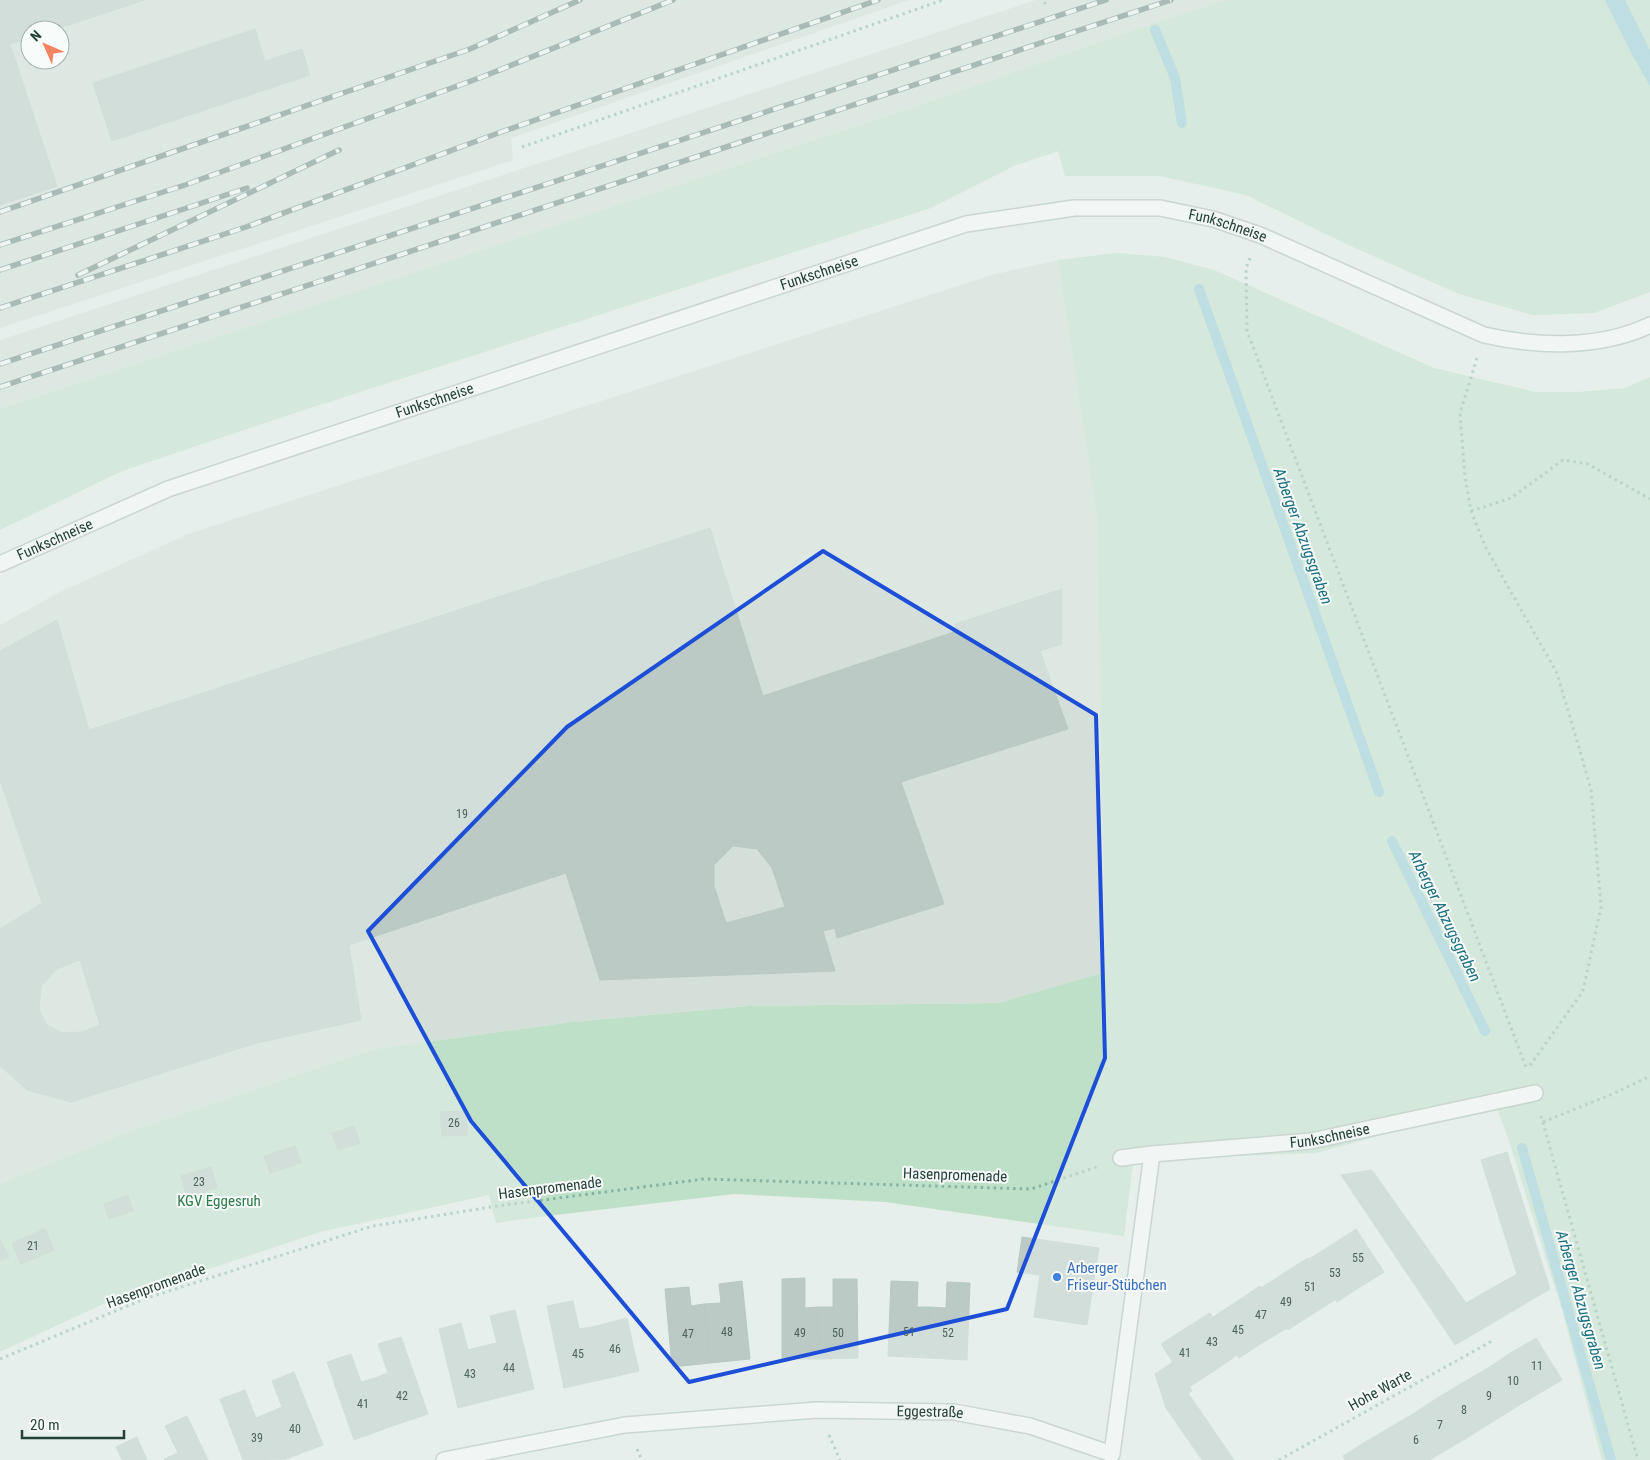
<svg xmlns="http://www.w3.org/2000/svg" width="1650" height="1460" font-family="'Roboto Condensed',sans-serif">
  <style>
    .built { fill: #d4dfda; fill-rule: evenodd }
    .green { fill: #bfe0c8 }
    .water { fill: #8ec9d4 }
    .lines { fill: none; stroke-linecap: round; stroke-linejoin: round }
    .stream { stroke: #8ec9d4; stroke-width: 10 }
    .building { fill: #bbcac4; stroke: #b8c9c2; fill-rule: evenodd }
    .street-casing { stroke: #a8b8b2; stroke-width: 18 }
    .path { stroke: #86b3a5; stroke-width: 3; stroke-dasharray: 2.5 4; stroke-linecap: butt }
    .street { stroke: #fff; stroke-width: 15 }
    .rail-casing { stroke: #5f7d75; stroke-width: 5.5 }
    .rail { stroke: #f7fbf9; stroke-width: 4; stroke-dasharray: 11; stroke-linecap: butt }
    .marked { fill: none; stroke: #1d4ed8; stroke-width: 4; stroke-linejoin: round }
    .shop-dot { fill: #3f7fe0; stroke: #f7fbf9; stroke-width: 2 }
    .labels { text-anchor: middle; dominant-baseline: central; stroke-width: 4; stroke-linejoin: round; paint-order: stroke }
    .number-label { font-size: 12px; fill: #4a645c }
    .street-label { font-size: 15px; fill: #24423a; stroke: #f7fbf9 }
    .park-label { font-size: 15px; fill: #2d7a4b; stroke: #f7fbf9 }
    .shop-label { font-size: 15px; fill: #366cbe; stroke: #f7fbf9; text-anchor: start }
    .water-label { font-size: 16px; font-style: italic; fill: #1c6f80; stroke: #f7fbf9 }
  </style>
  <rect width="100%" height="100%" fill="#e6efeb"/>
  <g class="built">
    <path d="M0,0H909L511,138L513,160L0,328ZM30,30H60V60H30Z"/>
    <path d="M1036,0H1226L1163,20L912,108L0,409V340Z"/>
    <path d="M1058,260L1097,515L1107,972L998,1003L749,1006L572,1022L376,1049L125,1133L0,1184V625L60,592L188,534L992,275Z"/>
  </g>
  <g class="green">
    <path d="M1226,0H1650V292L1594,313L1533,315L1459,294L1353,247L1246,195L1160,176H1065L1058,151L1016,165L931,208L304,410L122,471L0,530V409L912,108L1163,20Z"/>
    <path d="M1117,253L1165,257L1214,270L1434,368L1535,392H1578L1625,388L1650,377V1460H1602L1562,1310L1508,1138L1495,1104L1316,1153L1158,1159L1133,1163L1124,1236L885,1202L734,1194L530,1218L496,1223L489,1195L320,1232L103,1304L0,1352V1184L125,1133L376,1049L572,1022L749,1006L998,1003L1106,972L1097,515L1058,260Z"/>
  </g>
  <path class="water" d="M1605,0H1625L1650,50V86L1632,54Z"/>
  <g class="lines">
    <g class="stream">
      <path d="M1155,30L1175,78L1182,123"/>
      <path d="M1199,289L1379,792"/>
      <path d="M1392,841L1485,1031"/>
      <path d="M1522,1148L1611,1460"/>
    </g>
  </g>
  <g class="building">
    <path d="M0,0H145L54,30H30V38L10,44L57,186L0,205Z"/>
    <path d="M255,29L265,61L302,49L310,75L112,141L93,83Z"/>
    <path d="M710,528L763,696L957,631L955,624L1062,589V644L1040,651L1068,729L901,782L944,904L837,938L835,928L823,931L835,971L600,980L566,873L349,945L361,1020L257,1043L71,1102L27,1090L0,1066V929L42,903L0,780V651L57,620L89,730ZM733,846L757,849L772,868L785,907L726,923L714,886V865ZM80,960L100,1025L82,1032L63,1033L47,1025L39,1010L41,986L57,969Z"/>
    <path d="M466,1111L467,1135L442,1136L440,1112Z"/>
    <path d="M354,1126L360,1143L338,1150L332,1133Z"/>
    <path d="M295,1146L301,1163L270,1173L264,1156Z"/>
    <path d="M1507,1152L1550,1289L1455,1345L1341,1175L1372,1170L1466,1303L1517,1274L1481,1160Z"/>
    <path d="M211,1167L217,1188L187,1197L181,1176Z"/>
    <path d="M128,1195L133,1211L109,1219L104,1204Z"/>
    <path d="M45,1229L54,1250L21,1264L12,1243Z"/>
    <path d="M1356,1229L1384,1272L1360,1287L1333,1244Z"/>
    <path d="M1022,1237L1099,1248L1087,1325L1034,1317L1040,1275L1017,1272Z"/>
    <path d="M0,1240L9,1257L0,1261Z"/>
    <path d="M1333,1244L1360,1287L1337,1302L1309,1259Z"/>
    <path d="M1308,1258L1335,1300L1311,1315L1284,1273Z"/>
    <path d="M1284,1273L1311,1315L1288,1330L1261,1288Z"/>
    <path d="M805,1278V1308L818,1307L819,1359H782V1279Z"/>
    <path d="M833,1279H857L858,1358L819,1359L818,1307H833Z"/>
    <path d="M742,1281L750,1359L710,1363L704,1304L721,1303L719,1284Z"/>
    <path d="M891,1281L918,1282L917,1307H930L928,1358L888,1356Z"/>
    <path d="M947,1282L970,1283L967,1360L928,1358L930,1307L946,1308Z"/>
    <path d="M1260,1286L1287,1328L1262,1343L1236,1302Z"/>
    <path d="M689,1287L691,1306L704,1304L710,1363L672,1367L665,1289Z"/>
    <path d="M573,1301L579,1329L592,1327L604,1379L564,1388L547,1306Z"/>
    <path d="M1236,1302L1262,1343L1239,1358L1213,1317Z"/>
    <path d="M515,1310L534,1389L497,1398L483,1346L497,1343L490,1316Z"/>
    <path d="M1210,1313L1237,1355L1214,1371L1186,1328Z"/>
    <path d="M627,1318L639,1371L604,1379L592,1327Z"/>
    <path d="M461,1323L468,1350L483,1346L497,1398L458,1408L439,1329Z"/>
    <path d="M1186,1328L1214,1371L1189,1387L1161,1344Z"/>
    <path d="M401,1337L428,1414L392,1426L375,1378L388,1373L378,1344Z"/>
    <path d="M1536,1338L1562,1380L1538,1394L1512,1352Z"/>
    <path d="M1512,1352L1538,1394L1513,1409L1488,1368Z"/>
    <path d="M351,1354L361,1382L375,1378L392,1426L354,1440L327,1362Z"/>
    <path d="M1173,1362L1192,1391L1166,1408L1155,1374Z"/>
    <path d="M1488,1368L1513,1409L1489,1424L1464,1382Z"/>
    <path d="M294,1372L323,1445L286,1459L268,1413L282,1407L272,1381Z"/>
    <path d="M1464,1382L1489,1424L1465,1439L1439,1397Z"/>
    <path d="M245,1390L256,1418L268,1413L286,1459L243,1460L220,1399Z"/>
    <path d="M1188,1393L1234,1460H1202L1166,1408Z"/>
    <path d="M1439,1397L1465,1439L1441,1453L1416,1412Z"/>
    <path d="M1416,1412L1441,1453L1430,1460H1411L1391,1427Z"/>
    <path d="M187,1416L208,1460H165L164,1459L178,1453L165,1426Z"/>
    <path d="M1391,1427L1411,1460H1378L1367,1441Z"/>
    <path d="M137,1437L147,1460H122L116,1447Z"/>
    <path d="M1367,1441L1378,1460H1345L1343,1456Z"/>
  </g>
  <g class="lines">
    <defs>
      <g id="street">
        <path id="s1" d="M0,564L168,489L966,224L1074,208H1160L1213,219L1260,235L1484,335C1537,347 1600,349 1650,325"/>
        <path id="s2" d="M1121,1158L1152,1154L1311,1141L1535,1093"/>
        <path id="s3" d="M444,1460L625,1425L817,1410L954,1412L1030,1426L1112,1454L1152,1154"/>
      </g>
    </defs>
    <use href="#street" class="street-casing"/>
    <g class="path">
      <path d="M1044,4L1048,0"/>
      <path d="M522,147L943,0"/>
      <path d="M1250,258L1246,268L1247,331L1527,1070"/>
      <path d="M1477,358L1460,413L1465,477L1471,511L1486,548L1557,673L1591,789L1601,907L1583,991L1529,1067"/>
      <path d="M1471,511L1511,498L1563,460L1588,464L1650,499"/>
      <path d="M1541,1116L1638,1460"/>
      <path d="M1543,1122L1615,1093L1650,1076"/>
      <path d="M0,1359L144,1299L373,1226L497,1206L704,1179L1031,1189L1097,1167"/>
      <path d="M829,1435L840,1460"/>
      <path d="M637,1449L642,1460"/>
      <path d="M1279,1460L1492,1341"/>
    </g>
    <use href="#street" class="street"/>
    <defs>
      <g id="rail">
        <path d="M0,212L470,49L580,0"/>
        <path d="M0,245L185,185L482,77L673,0"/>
        <path d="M0,270L247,188"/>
        <path d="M78,275L339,150"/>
        <path d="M0,308L246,227L501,132L878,0"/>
        <path d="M0,364L1106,0"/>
        <path d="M0,387L1171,0"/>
      </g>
    </defs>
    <use href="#rail" class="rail-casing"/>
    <use href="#rail" class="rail"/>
  </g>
  <path d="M0 0H1650V1460H0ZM823,551L1096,715L1105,1058L1007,1309L689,1382L471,1121L368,931L567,727Z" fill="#e6efeb" fill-opacity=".55" fill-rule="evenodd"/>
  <path class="marked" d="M823,551L1096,715L1105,1058L1007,1309L689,1382L471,1121L368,931L567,727Z"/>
  <circle class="shop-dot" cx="1057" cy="1277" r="5"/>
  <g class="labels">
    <g class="number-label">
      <text x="462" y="814">19</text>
      <text x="454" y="1123">26</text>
      <text x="199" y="1182">23</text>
      <text x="33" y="1246">21</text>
      <text x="1358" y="1258">55</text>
      <text x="1335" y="1273">53</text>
      <text x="1310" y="1287">51</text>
      <text x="1286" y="1302">49</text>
      <text x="1261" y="1315">47</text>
      <text x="1238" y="1330">45</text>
      <text x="727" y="1332">48</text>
      <text x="909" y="1332">51</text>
      <text x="800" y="1333">49</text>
      <text x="838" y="1333">50</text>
      <text x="948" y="1333">52</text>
      <text x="688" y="1334">47</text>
      <text x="1212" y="1342">43</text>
      <text x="615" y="1349">46</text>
      <text x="1185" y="1353">41</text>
      <text x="578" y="1354">45</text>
      <text x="1537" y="1366">11</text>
      <text x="509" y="1368">44</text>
      <text x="470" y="1374">43</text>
      <text x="1513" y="1381">10</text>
      <text x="402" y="1396">42</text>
      <text x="1489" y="1396">9</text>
      <text x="363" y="1404">41</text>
      <text x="1464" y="1410">8</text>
      <text x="1440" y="1425">7</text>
      <text x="295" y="1429">40</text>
      <text x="257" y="1438">39</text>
      <text x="1416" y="1440">6</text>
    </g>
    <g class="street-label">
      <text stroke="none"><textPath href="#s1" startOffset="1290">Funkschneise</textPath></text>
      <text stroke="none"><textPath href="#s1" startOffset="870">Funkschneise</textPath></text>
      <text stroke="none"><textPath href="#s1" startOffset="465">Funkschneise</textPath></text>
      <text stroke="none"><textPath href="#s1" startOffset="60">Funkschneise</textPath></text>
      <text stroke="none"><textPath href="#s2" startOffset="210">Funkschneise</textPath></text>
      <text transform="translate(955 1175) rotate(2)">Hasenpromenade</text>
      <text transform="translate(550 1188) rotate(-7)">Hasenpromenade</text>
      <text transform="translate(156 1286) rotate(-20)">Hasenpromenade</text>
      <text transform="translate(1380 1390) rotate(-29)">Hohe Warte</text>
      <text stroke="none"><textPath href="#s3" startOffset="490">Eggestraße</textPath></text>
    </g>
    <g class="park-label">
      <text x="219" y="1201">KGV Eggesruh</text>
    </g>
    <g class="shop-label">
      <text x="1067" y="1268">Arberger<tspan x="1067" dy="17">Friseur-Stübchen</tspan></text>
    </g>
    <g class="water-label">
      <text transform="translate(1303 536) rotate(70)">Arberger Abzugsgraben</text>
      <text transform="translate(1445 916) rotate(64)">Arberger Abzugsgraben</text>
      <text transform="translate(1581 1300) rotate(74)">Arberger Abzugsgraben</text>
    </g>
  </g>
  <g transform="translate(45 45) rotate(315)"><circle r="24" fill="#f7fbf9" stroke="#a3b1ad"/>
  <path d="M0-4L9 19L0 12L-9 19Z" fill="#f4845f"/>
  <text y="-8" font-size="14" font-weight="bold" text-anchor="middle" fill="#24423a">N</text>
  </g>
  <path d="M22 1430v8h102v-8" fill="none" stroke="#24423a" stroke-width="2.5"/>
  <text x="30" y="1430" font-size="15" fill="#24423a" stroke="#f7fbf9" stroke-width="4" paint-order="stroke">20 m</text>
</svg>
